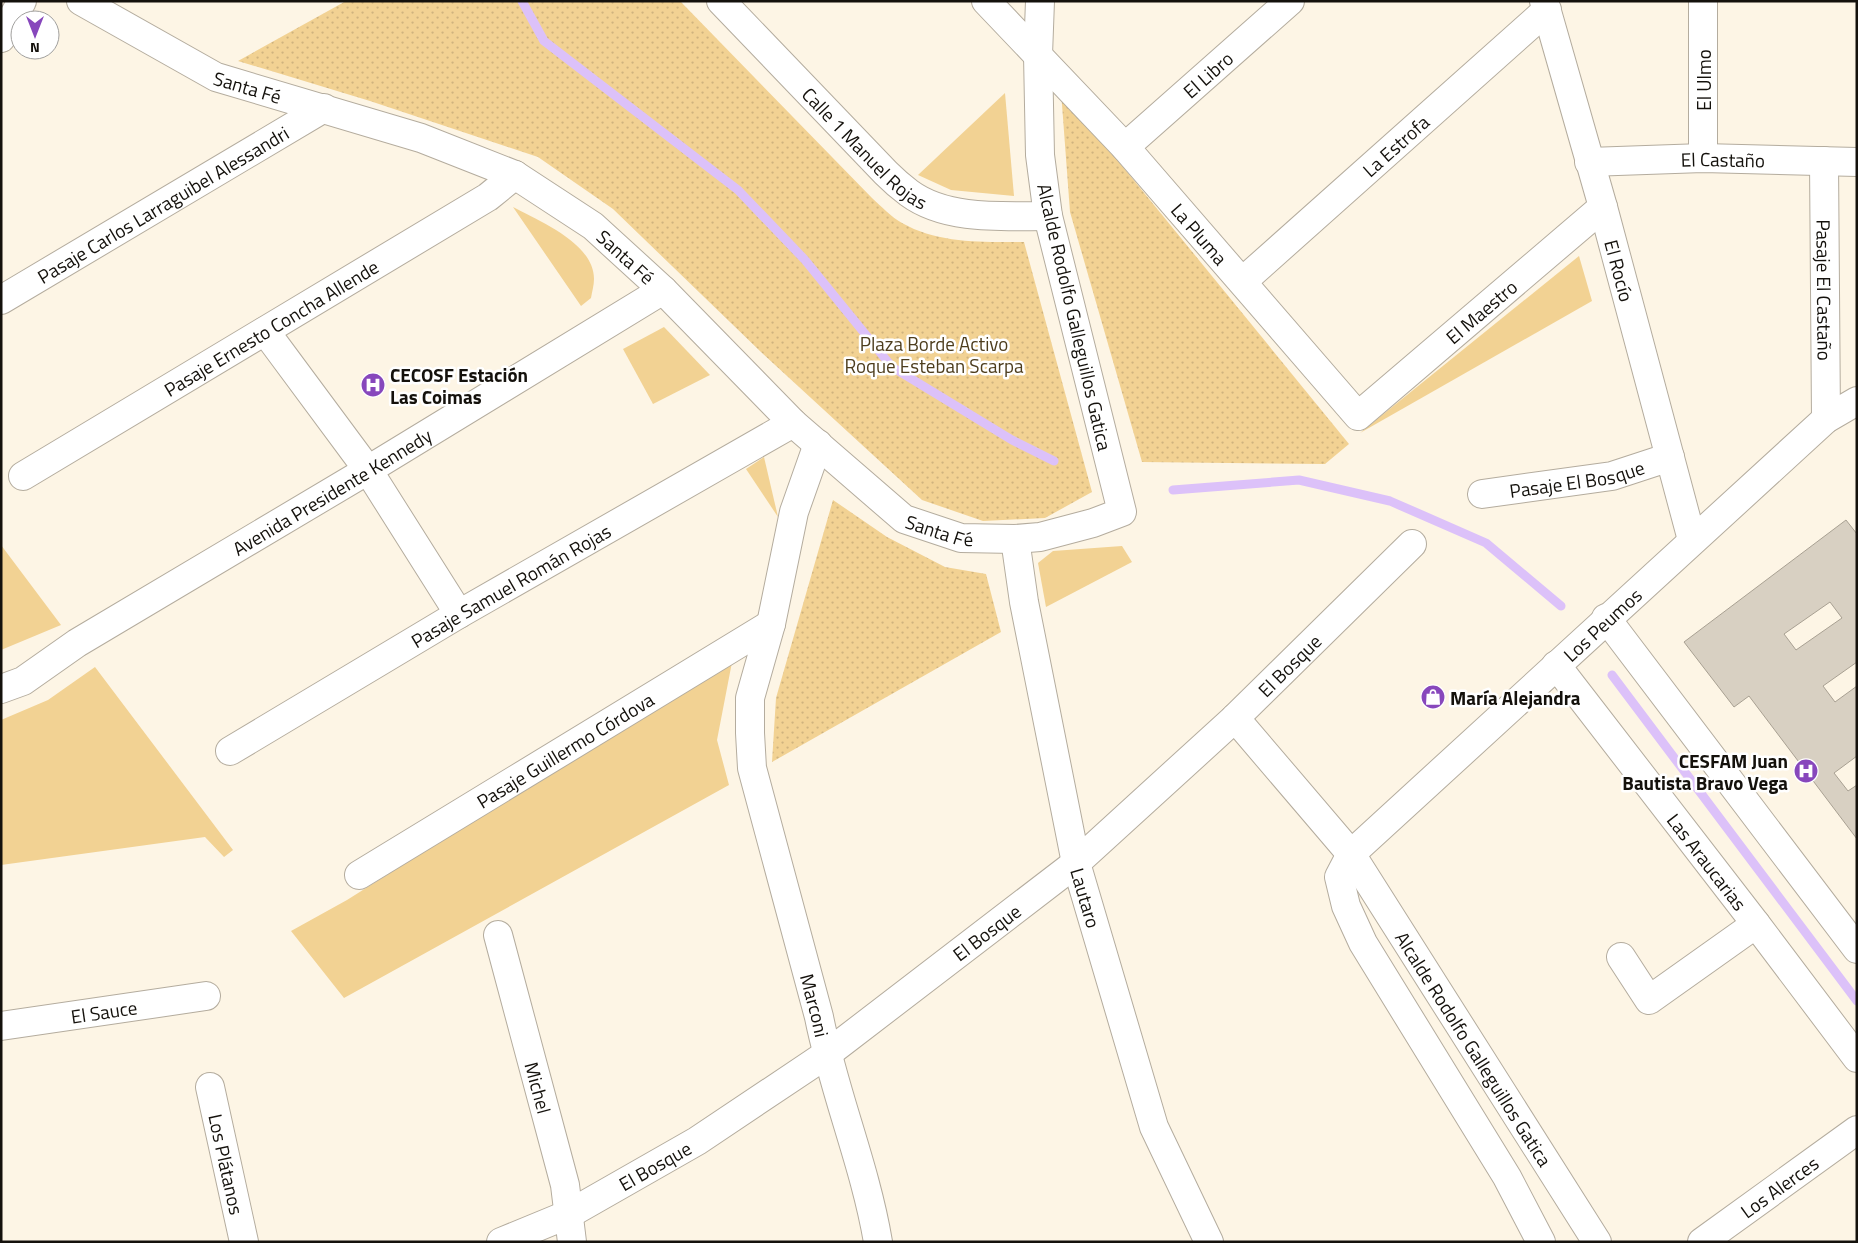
<svg xmlns="http://www.w3.org/2000/svg" width="1858" height="1243" font-family="'Titillium Web',sans-serif">
  <style>
    .grass { fill: #f2d293 }
    .park { fill: url(#park-dots) }
    .lines { fill: none; stroke-linecap: round; stroke-linejoin: round }
    .stream { stroke: #dcc1f9; stroke-width: 9 }
    .building { fill: #d8d0c2; stroke: #a8a092; fill-rule: evenodd }
    .minor-casing { stroke: #b4ac9e; stroke-width: 30 }
    .minor { stroke: #fff; stroke-width: 28 }
    .labels { text-anchor: middle; dominant-baseline: central; stroke-width: 5; stroke-linejoin: round; paint-order: stroke }
    .street-label { font-size: 19px; fill: #14110c; stroke: #fff }
    .park-label { font-size: 19px; fill: #4d3d1d; stroke: #fff }
    .poi-label { font-size: 19px; font-weight: bold; fill: #14110c; stroke: #fff; text-anchor: start }
  </style>
  <defs>
    <pattern id="park-dots" width="8" height="8" patternUnits="userSpaceOnUse" patternTransform="scale(1.25)"><rect width="8" height="8" fill="#f2d293"/><path d="M2 2h.1M6 6h.1" fill="none" stroke="#cfb37e" stroke-width="1.8" stroke-linecap="round"/></pattern>
  </defs>
  <rect width="100%" height="100%" fill="#fdf5e5"/>
  <g class="grass">
    <path d="M1005,93L1014,196L951,190L918,175Z"/>
    <path d="M513,207C539,221 594,243 594,279C594,285 592,292 591,298L581,306Z"/>
    <path d="M1579,256L1592,301L1360,433Z"/>
    <path d="M664,327L710,375L653,404L623,349Z"/>
    <path d="M764,457L778,517L746,469Z"/>
    <path d="M1,545L61,625L1,650Z"/>
    <path d="M1122,546L1132,562L1046,607L1038,563L1053,551Z"/>
    <path d="M733,657L717,740L729,785L344,998L291,931L347,900Z"/>
    <path d="M95,667L233,850L224,857L205,837L1,865V720L48,700Z"/>
  </g>
  <g class="park">
    <path d="M346,1H680L872,198C881,206 891,217 902,223C939,244 984,242 1024,242L1092,492L1045,518L983,521L922,500L761,352L613,209L538,157L370,101L238,61Z"/>
    <path d="M1061,91L1349,444L1325,464L1142,462L1070,212Z"/>
    <path d="M833,500L887,537L945,567L986,574L1001,632L772,762L776,698Z"/>
  </g>
  <g class="lines">
    <g class="stream">
      <path d="M522,1L544,41L738,190L805,260L892,367L1012,440L1054,461"/>
      <path d="M1173,490L1299,480L1390,501L1486,543L1561,606"/>
      <path d="M1612,675L1857,1001"/>
    </g>
  </g>
  <path class="building" d="M1846,520L1857,534V662L1823,686L1835,702L1857,686V756L1834,773L1848,791L1857,785V839L1749,696L1734,707L1684,642ZM1830,602L1842,618L1796,650L1784,634Z"/>
  <g class="lines">
    <defs>
      <g id="minor">
        <path id="s1" d="M81,1L216,77L421,138L515,175L593,226L663,290L793,423L904,519L961,538L1015,539L1040,537L1093,523L1122,512L1048,216L1040,155L1038,55L1040,1"/>
        <path id="s2" d="M721,1L886,173C893,180 901,187 909,193C947,221 1004,216 1048,216"/>
        <path id="s3" d="M986,1L1125,147L1358,416L1603,207"/>
        <path id="s4" d="M1544,1L1603,207L1692,540"/>
        <path d="M1703,1V158"/>
        <path d="M1,38L22,1"/>
        <path id="s5" d="M1125,147L1290,1"/>
        <path id="s6" d="M1824,161L1826,419"/>
        <path id="s7" d="M1589,162L1703,158L1857,162"/>
        <path id="s8" d="M1243,281L1547,10"/>
        <path id="s9" d="M1,300L324,108"/>
        <path d="M265,331L368,470L459,614"/>
        <path id="s10" d="M818,444L794,512L771,624L750,698V733L752,768L819,1017C834,1093 865,1165 878,1242"/>
        <path id="s11" d="M23,476L488,197L515,175"/>
        <path id="s12" d="M1482,494L1612,476L1670,457"/>
        <path id="s13" d="M1015,539L1024,602L1076,863L1154,1127L1209,1242"/>
        <path d="M1606,618L1857,949"/>
        <path id="s14" d="M1556,665L1756,924L1857,1058"/>
        <path id="s15" d="M1,689L23,681L77,643L368,470L663,290"/>
        <path id="s16" d="M1235,718L1351,854L1597,1242"/>
        <path id="s17" d="M230,751L459,614L793,423"/>
        <path id="s18" d="M359,875L771,624"/>
        <path id="s19" d="M498,935L565,1185L572,1242"/>
        <path d="M1621,957L1649,1000L1756,924"/>
        <path id="s20" d="M1,1026L206,996"/>
        <path id="s21" d="M210,1087L244,1242"/>
        <path id="s22" d="M501,1242L569,1214L697,1141L827,1054L1076,863L1235,718L1412,544"/>
        <path id="s23" d="M1541,1242L1507,1177L1363,943L1346,906L1339,877L1351,854L1826,419L1857,401"/>
        <path id="s24" d="M1702,1242L1857,1130"/>
      </g>
    </defs>
    <use href="#minor" class="minor-casing"/>
    <use href="#minor" class="minor"/>
  </g>
  <defs>
    <symbol id="hospital-disc" viewBox="-11 -11 22 22"><circle r="9.5" fill="#8747bc" stroke="#fff"/><path d="M-5-5h3v3.5h4V-5h3V5h-3V1.5h-4V5h-3Z" fill="#fff"/></symbol>
    <symbol id="shop-disc" viewBox="-11 -11 22 22"><circle r="9.5" fill="#8747bc" stroke="#fff"/><path d="M-5-2.5h2.3a2.7 3.5 0 0 1 5.4 0H5L5.5 6h-11ZM-1.5-2.5h3a1.5 2.3 0 0 0-3 0Z" fill="#fff"/></symbol>
  </defs>
  <g fill-rule="evenodd">
    <use href="#hospital-disc" x="359" y="371" width="28" height="28"/>
    <use href="#shop-disc" x="1419" y="683" width="28" height="28"/>
    <use href="#hospital-disc" x="1792" y="757" width="28" height="28"/>
  </g>
  <g class="labels">
    <g class="street-label">
      <text stroke="none"><textPath href="#s5" startOffset="110">El Libro</textPath></text>
      <text transform="translate(1703 80) rotate(-90)">El Ulmo</text>
      <text stroke="none"><textPath href="#s1" startOffset="188">Santa Fé</textPath></text>
      <text stroke="none"><textPath href="#s2" startOffset="206">Calle 1 Manuel Rojas</textPath></text>
      <text stroke="none"><textPath href="#s8" startOffset="204">La Estrofa</textPath></text>
      <text stroke="none"><textPath href="#s7" startOffset="134">El Castaño</textPath></text>
      <text stroke="none"><textPath href="#s9" startOffset="188">Pasaje Carlos Larraguibel Alessandri</textPath></text>
      <text stroke="none"><textPath href="#s3" startOffset="316">La Pluma</textPath></text>
      <text stroke="none"><textPath href="#s1" startOffset="608">Santa Fé</textPath></text>
      <text stroke="none"><textPath href="#s4" startOffset="280">El Rocío</textPath></text>
      <text stroke="none"><textPath href="#s6" startOffset="129">Pasaje El Castaño</textPath></text>
      <text stroke="none"><textPath href="#s3" startOffset="719">El Maestro</textPath></text>
      <text transform="translate(1075 317) rotate(77)">Alcalde Rodolfo Galleguillos Gatica</text>
      <text stroke="none"><textPath href="#s11" startOffset="289">Pasaje Ernesto Concha Allende</textPath></text>
      <text stroke="none"><textPath href="#s12" startOffset="96">Pasaje El Bosque</textPath></text>
      <text stroke="none"><textPath href="#s15" startOffset="386">Avenida Presidente Kennedy</textPath></text>
      <text stroke="none"><textPath href="#s1" startOffset="1028">Santa Fé</textPath></text>
      <text stroke="none"><textPath href="#s17" startOffset="326">Pasaje Samuel Román Rojas</textPath></text>
      <text stroke="none"><textPath href="#s23" startOffset="785">Los Peumos</textPath></text>
      <text stroke="none"><textPath href="#s22" startOffset="982">El Bosque</textPath></text>
      <text stroke="none"><textPath href="#s18" startOffset="241">Pasaje Guillermo Córdova</textPath></text>
      <text stroke="none"><textPath href="#s14" startOffset="248">Las Araucarias</textPath></text>
      <text stroke="none"><textPath href="#s13" startOffset="366">Lautaro</textPath></text>
      <text stroke="none"><textPath href="#s22" startOffset="578">El Bosque</textPath></text>
      <text stroke="none"><textPath href="#s10" startOffset="579">Marconi</textPath></text>
      <text stroke="none"><textPath href="#s20" startOffset="104">El Sauce</textPath></text>
      <text stroke="none"><textPath href="#s16" startOffset="409">Alcalde Rodolfo Galleguillos Gatica</textPath></text>
      <text stroke="none"><textPath href="#s19" startOffset="158">Michel</textPath></text>
      <text stroke="none"><textPath href="#s21" startOffset="79">Los Plátanos</textPath></text>
      <text stroke="none"><textPath href="#s22" startOffset="172">El Bosque</textPath></text>
      <text stroke="none"><textPath href="#s24" startOffset="95">Los Alerces</textPath></text>
    </g>
    <g class="park-label">
      <text x="934" y="343">Plaza Borde Activo<tspan x="934" dy="22">Roque Esteban Scarpa</tspan></text>
    </g>
    <g class="poi-label">
      <text x="390" y="374">CECOSF Estación<tspan x="390" dy="22">Las Coimas</tspan></text>
      <text x="1450" y="697">María Alejandra</text>
      <text x="1788" y="760" text-anchor="end">CESFAM Juan<tspan x="1788" dy="22">Bautista Bravo Vega</tspan></text>
    </g>
  </g>
  <rect width="1858" height="1243" fill="none" stroke="#14110c" stroke-width="5"/>
  <g transform="translate(35 35) rotate(180)"><circle r="24" fill="#ffffff" stroke="#a1a09e"/>
  <path d="M0-4L9 19L0 12L-9 19Z" fill="#8747bc"/>
  <text y="-8" font-size="14" font-weight="bold" text-anchor="middle" fill="#14110c">N</text>
  </g>
</svg>
